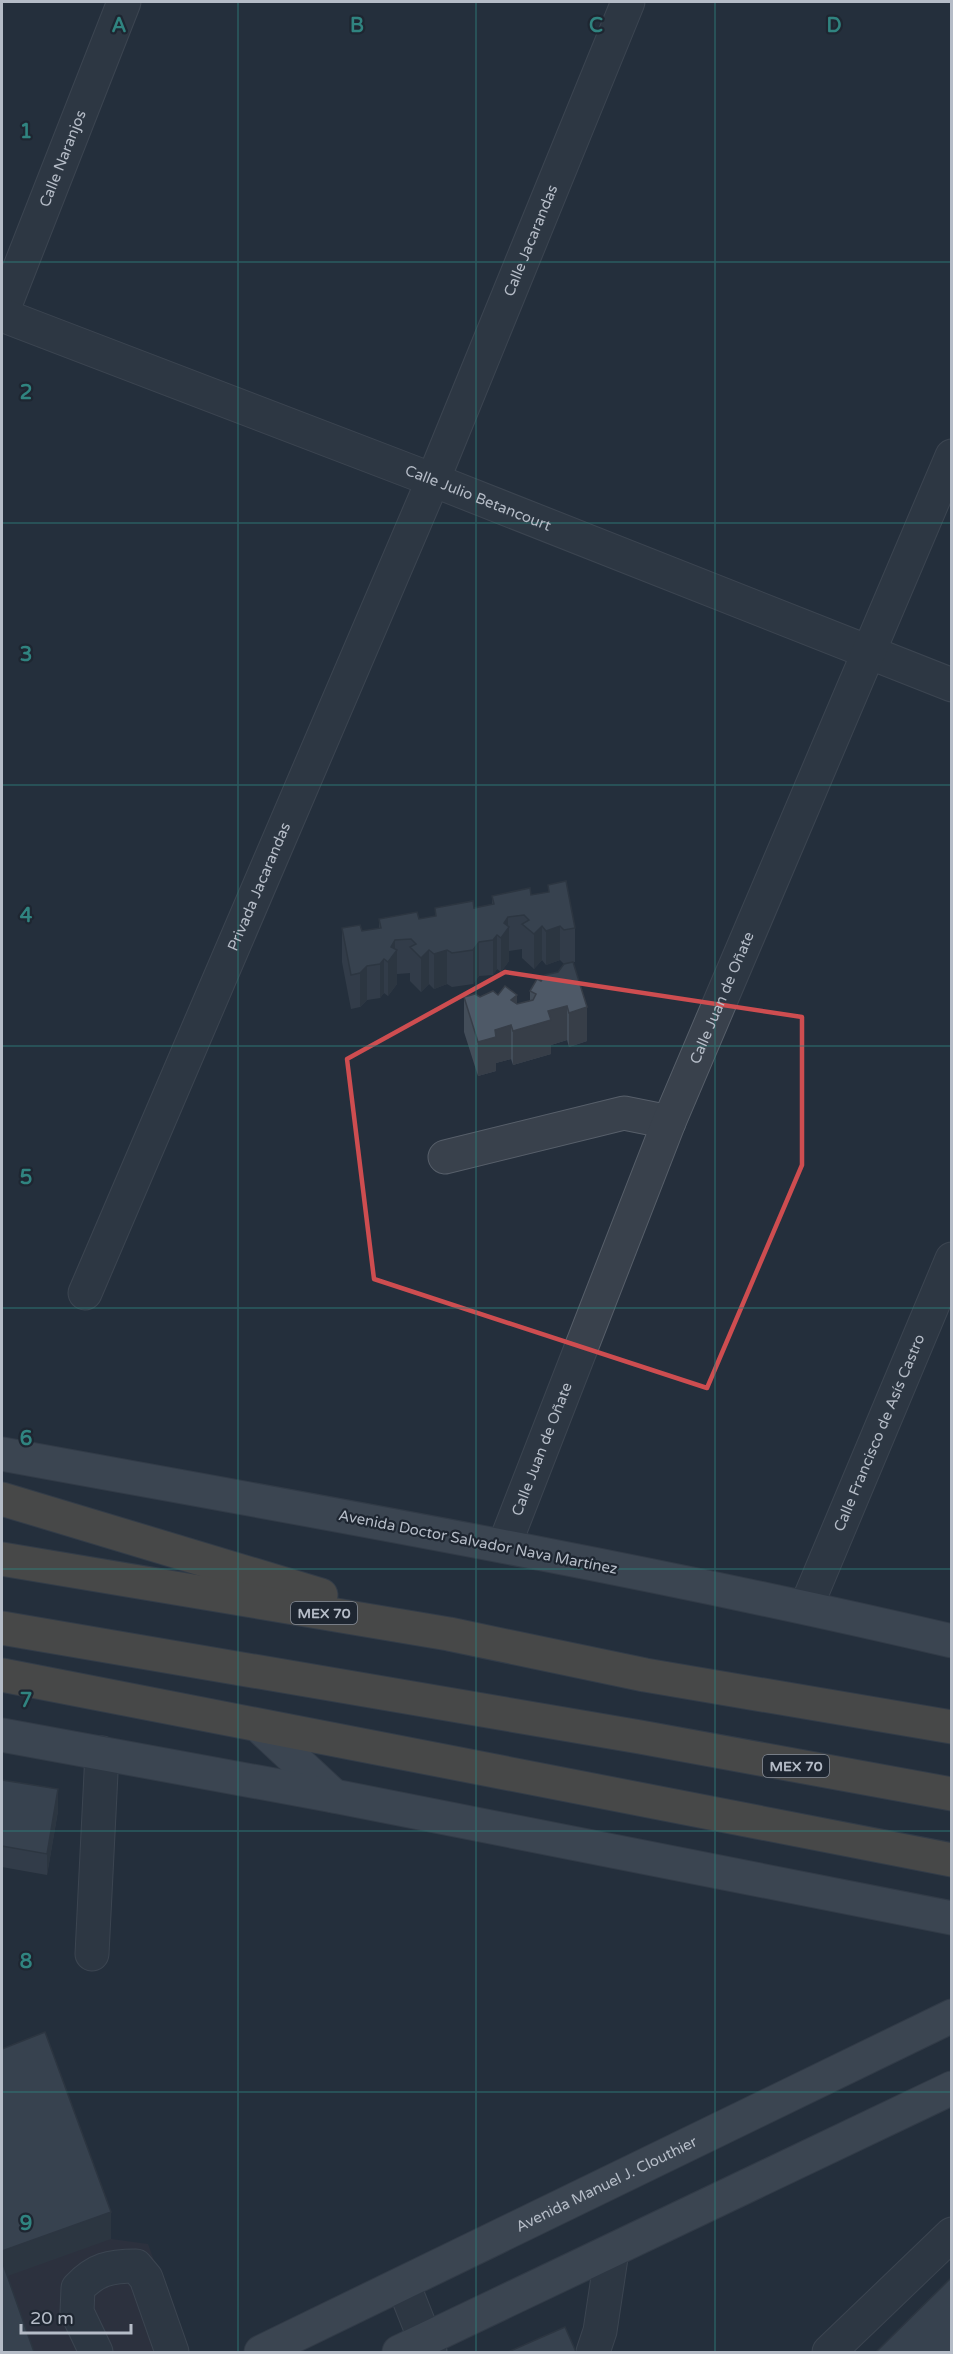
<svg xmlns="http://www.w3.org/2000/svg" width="953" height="2354" font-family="'Varela Round',sans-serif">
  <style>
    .medical { fill: #353441 }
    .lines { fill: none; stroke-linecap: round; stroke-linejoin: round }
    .minor-casing { stroke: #575f6a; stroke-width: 35 }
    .major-casing { stroke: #424a55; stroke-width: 35 }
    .highway-casing { stroke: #444c57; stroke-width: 35 }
    .minor { stroke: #39414c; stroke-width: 33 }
    .major { stroke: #57606c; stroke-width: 33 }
    .highway { stroke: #726757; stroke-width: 33 }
    .wall { fill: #434d59 }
    .shaded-wall { fill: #373e48 }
    .building { fill: #4e5967; stroke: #373e48; stroke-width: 1.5 }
    .marked { fill: none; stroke: #ce4d50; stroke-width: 4.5; stroke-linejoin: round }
    .grid { fill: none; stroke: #308480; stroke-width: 1.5; stroke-opacity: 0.55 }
    .labels { text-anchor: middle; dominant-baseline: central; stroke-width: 4.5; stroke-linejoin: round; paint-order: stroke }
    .shield { fill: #1e2631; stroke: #888f9a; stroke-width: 1.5 }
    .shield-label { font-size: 14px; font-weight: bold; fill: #b5bcc7 }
    .street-label { font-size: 15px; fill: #b5bcc7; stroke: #1e2631 }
    .grid-label { font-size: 20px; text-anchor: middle; font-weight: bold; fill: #308480; stroke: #1e2631; stroke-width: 4.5; stroke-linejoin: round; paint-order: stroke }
  </style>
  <rect width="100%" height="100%" fill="#252f3c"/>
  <path class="medical" d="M2,2075L111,2239L148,2244L187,2352H2Z"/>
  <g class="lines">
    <defs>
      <g id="minor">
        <path id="s1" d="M2,313L124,2"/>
        <path id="s2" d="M2,315L433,480L952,685"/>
        <path d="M445,1157L624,1113L669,1122"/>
        <path id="s3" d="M85,1293L433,480L628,2"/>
        <path id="s4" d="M504,1546L669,1122L952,456"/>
        <path id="s5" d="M806,1607L952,1259"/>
        <path d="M92,1954L102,1753"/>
        <path d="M403,2284L430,2352"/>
        <path d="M96,2352L77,2312L78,2288C96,2269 110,2266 136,2266L146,2278L172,2352"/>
        <path d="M593,2352L600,2331L612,2251"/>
        <path d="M829,2352L952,2234"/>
      </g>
      <g id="major">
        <path d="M2,1454C319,1512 637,1567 952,1641"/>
        <path d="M260,1727L334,1796"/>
        <path d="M2,1735L334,1796L952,1918"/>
        <path id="s6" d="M261,2352L952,2016"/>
        <path d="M399,2352L952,2088"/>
      </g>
      <g id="highway">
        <path d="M2,1499L321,1595"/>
        <path d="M2,1559L449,1634L645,1675L952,1727"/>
        <path d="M2,1628L640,1737L952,1794"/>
        <path d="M2,1675L952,1860"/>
      </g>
    </defs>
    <use href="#minor" class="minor-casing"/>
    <use href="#major" class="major-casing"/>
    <use href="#highway" class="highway-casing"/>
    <use href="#minor" class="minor"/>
    <use href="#major" class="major"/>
    <use href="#highway" class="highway"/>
  </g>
  <g class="wall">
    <path d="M548,885L575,928V962H573L587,1041L569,1047L567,1040L551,1045V1054L513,1065L511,1059L496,1063V1071L478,1076L464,1032V997L498,995L517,1004L530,1001V991L541,981L558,972L564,964L560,960L546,965L542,960L534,969L522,958V949L509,951V961L501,972L497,969L493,975L479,976L473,984L452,987L447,984L434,989L429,984L421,992L410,981V973L397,974V984L388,996L384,993L380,998L367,1000L360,1007L351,1009L342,962V928L362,931L379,928V919H419L435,916V908H474L492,904V896L531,895L548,892Z"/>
    <path d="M2,1780L58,1811L47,1875L2,1867Z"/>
  </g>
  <g class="shaded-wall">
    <path d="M508,917V928L509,927V961L501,972V938L504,923Z"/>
    <path d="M542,926V960L534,969V934Z"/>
    <path d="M560,926V960L546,965V931Z"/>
    <path d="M497,935V969L493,975V940Z"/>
    <path d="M395,940V952L397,950V984L388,996V962L391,947Z"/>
    <path d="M479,942V976L473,984V950Z"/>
    <path d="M429,950V984L421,992V958Z"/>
    <path d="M447,950V984L434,989V954Z"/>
    <path d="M384,959V993L380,998V964Z"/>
    <path d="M367,966V1000L360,1007V973Z"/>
    <path d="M517,995V1029L548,1011L567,1006V1040L551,1045V1054L513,1065V1032L511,1025V1059L496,1063V1071L478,1076V1042L495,1030L511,1000Z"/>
    <path d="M587,1007V1041L569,1047V1013Z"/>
    <path d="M58,1789V1811L47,1875V1854Z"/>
    <path d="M111,2212V2239L2,2278V2251Z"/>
  </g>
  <g class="building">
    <path d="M566,881L575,928L564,930L560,926L546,931L542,926L534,934L522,924L529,920L524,915L508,917L504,923L509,927L501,938L497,935L493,940L479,942L473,950L452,953L447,950L434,954L429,950L421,958L410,947L416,944L411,939L395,940L391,947L397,950L388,962L384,959L380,964L367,966L360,973L351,975L342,928L360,925L362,931L381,928L379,919L417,912L419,919L436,916L435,908L473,901L474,908L494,904L492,896L530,888L531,895L549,892L548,885Z"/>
    <path d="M573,962L587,1007L569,1013L567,1006L548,1011L551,1020L513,1031L511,1025L495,1030L496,1037L478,1042L464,997L475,994L480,997L493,991L498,995L505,986L517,995L511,1000L517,1004L533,1000L536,994L530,991L537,979L541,981L545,975L558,972L564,964Z"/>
    <path d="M2,1780L58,1789L47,1854L2,1846Z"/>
    <path d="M45,2032L111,2212L2,2251V2049Z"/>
    <path d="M2,2261L34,2352H2Z"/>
    <path d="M951,2278V2352H876Z"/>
    <path d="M565,2327L576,2352H508Z"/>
  </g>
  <path d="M0 0H953V2354H0ZM505,972L802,1017V1165L707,1388L374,1279L347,1059Z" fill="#252f3c" fill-opacity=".55" fill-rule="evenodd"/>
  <path class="marked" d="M505,972L802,1017V1165L707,1388L374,1279L347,1059Z"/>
  <path class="grid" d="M238,2V2352M476,2V2352M715,2V2352M2,262H952M2,523H952M2,785H952M2,1046H952M2,1308H952M2,1569H952M2,1831H952M2,2092H952"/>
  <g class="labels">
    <g class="shield">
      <rect x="291" y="1602" width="66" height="22" rx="4.5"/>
      <rect x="763" y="1755" width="66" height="22" rx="4.5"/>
    </g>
    <g class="shield-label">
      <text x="324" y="1613">MEX 70</text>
      <text x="796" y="1766">MEX 70</text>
    </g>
    <g class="street-label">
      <text stroke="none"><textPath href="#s1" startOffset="166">Calle Naranjos</textPath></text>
      <text stroke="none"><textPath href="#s3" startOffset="1143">Calle Jacarandas</textPath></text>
      <text stroke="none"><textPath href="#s2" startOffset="510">Calle Julio Betancourt</textPath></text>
      <text stroke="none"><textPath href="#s3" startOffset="442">Privada Jacarandas</textPath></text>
      <text stroke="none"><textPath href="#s4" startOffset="590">Calle Juan de Oñate</textPath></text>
      <text stroke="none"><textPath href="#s5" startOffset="189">Calle Francisco de Asís Castro</textPath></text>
      <text stroke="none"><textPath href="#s4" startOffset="104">Calle Juan de Oñate</textPath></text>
      <text transform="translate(478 1542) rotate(11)">Avenida Doctor Salvador Nava Martínez</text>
      <text stroke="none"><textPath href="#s6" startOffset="384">Avenida Manuel J. Clouthier</textPath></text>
    </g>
  </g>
  <g class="grid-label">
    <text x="119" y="32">A</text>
    <text x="357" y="32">B</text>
    <text x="596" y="32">C</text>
    <text x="834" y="32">D</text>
    <text x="26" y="138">1</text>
    <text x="26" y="399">2</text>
    <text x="26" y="661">3</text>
    <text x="26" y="922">4</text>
    <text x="26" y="1184">5</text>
    <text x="26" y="1445">6</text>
    <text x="26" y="1707">7</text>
    <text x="26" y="1968">8</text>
    <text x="26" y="2230">9</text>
  </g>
  <rect width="953" height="2354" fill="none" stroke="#b5bcc7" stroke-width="6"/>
  <path d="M21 2324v9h110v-9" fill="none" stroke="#b5bcc7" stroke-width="3"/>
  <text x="30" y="2324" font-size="18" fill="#b5bcc7" stroke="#1e2631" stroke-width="4.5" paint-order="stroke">20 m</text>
</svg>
